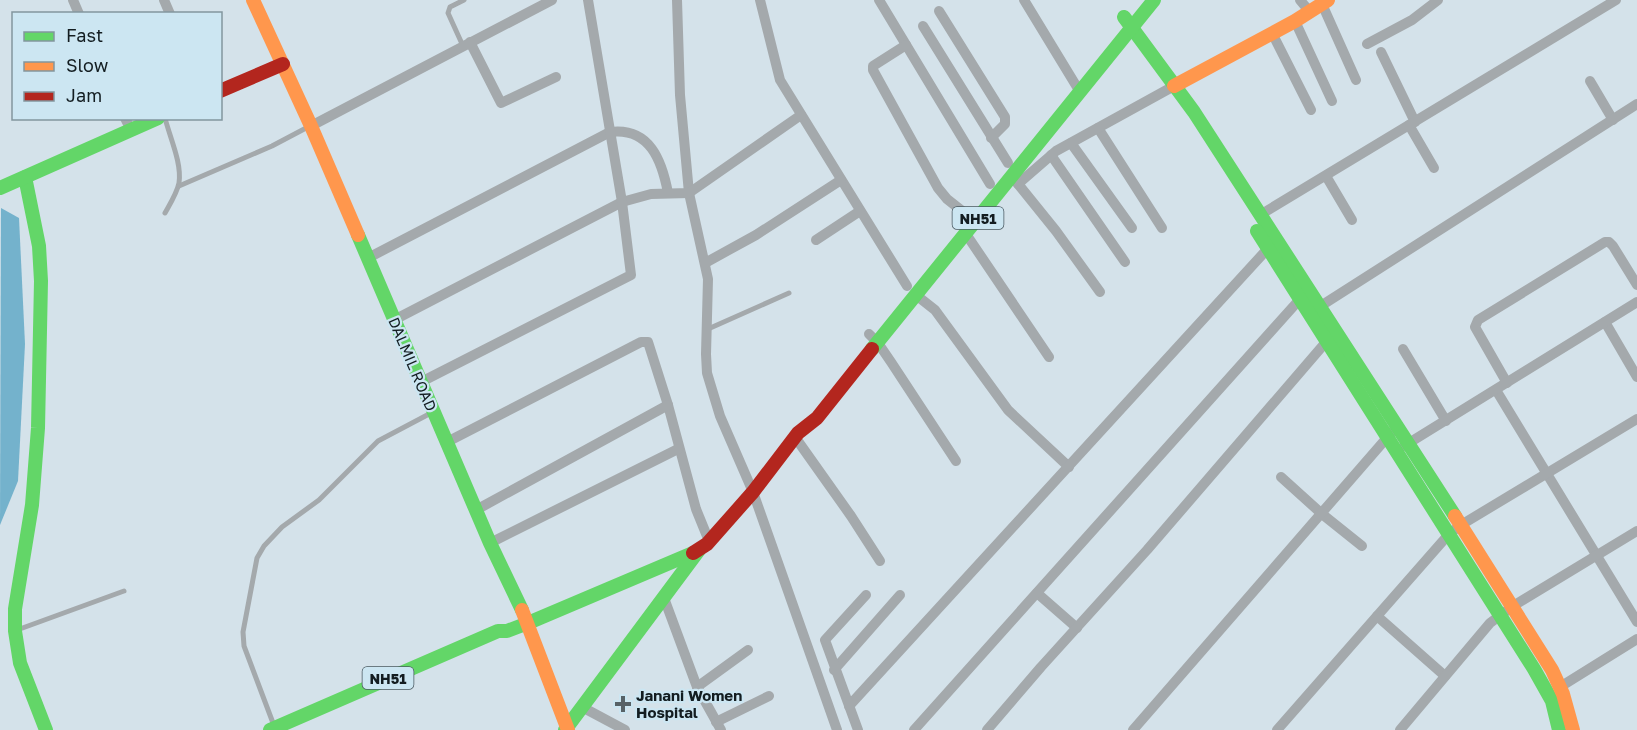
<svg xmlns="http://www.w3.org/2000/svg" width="1637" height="730" font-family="'Golos Text',sans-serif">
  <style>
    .water { fill: #74b2cc }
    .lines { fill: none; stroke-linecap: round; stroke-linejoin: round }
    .lane { stroke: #a4a9ac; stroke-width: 5 }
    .street { stroke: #a4a9ac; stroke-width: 10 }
    .fast { stroke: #63d668; stroke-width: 14 }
    .slow { stroke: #ff974d; stroke-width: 14 }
    .jam { stroke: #b3261e; stroke-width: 14 }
    .poi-dot { fill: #576267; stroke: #cce6f2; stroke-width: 2 }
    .labels { text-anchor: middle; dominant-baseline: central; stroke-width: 4.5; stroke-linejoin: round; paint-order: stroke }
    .shield { fill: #cce6f2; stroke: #4a5960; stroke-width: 1.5 }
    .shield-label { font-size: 14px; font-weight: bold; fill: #131d21 }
    .street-label { font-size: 15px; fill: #131d21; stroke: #cce6f2 }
    .poi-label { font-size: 15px; font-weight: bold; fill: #131d21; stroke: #cce6f2; text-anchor: start }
  </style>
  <rect width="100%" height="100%" fill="#d4e2ea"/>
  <path class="water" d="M1,208L19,218L25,344L18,481L0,525Z"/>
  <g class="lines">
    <g class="lane">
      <path d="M463,46L448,13L450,7L464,0"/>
      <path d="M165,118C170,138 182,163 179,183C177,193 170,204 165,213"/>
      <path d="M179,186L272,146L308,127"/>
      <path d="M708,329L789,293"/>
      <path d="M17,630L124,591"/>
      <path d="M273,723L244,646L243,632L257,558L264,546L282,527L319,500L378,441L431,413"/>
    </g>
    <g class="street">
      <path d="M73,0L79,14"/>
      <path d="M164,0L170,14"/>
      <path d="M677,0L680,95L689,193L708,279L706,354L707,373L720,416L753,492L837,730"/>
      <path d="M760,0L780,80L907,286"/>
      <path d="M879,0L990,184"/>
      <path d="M1024,0L1080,92"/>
      <path d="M1300,0L1310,12"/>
      <path d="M1322,4L1356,80"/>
      <path d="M939,11L1005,117V124L991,138"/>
      <path d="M1295,21L1332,101"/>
      <path d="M923,26L1008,163"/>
      <path d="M1272,33L1311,110"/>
      <path d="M470,42L501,103L556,77"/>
      <path d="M1367,44L1412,20L1438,0"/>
      <path d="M906,45L873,66V70L938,188L947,199L966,214"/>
      <path d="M1381,52L1415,122"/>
      <path d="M1590,81L1613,120"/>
      <path d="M125,118L131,130"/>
      <path d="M1409,125L1434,168"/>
      <path d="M311,126L552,0"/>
      <path d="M1098,128L1162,228"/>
      <path d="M1071,143L1132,228"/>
      <path d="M1051,155L1125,262"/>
      <path d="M1326,176L1352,220"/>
      <path d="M1014,179L1056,231L1100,292"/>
      <path d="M1018,184L1056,151L1174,86"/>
      <path d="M1260,215L1616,0"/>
      <path d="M966,234L1049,357"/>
      <path d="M816,240L860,211"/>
      <path d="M368,258L610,132C650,127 662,161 668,193"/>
      <path d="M705,263L756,235L841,180"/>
      <path d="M916,295L935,310L1008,410L1069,467"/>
      <path d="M1316,309L1637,104"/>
      <path d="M394,320L622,202L651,194L689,193L801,115"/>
      <path d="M1605,322L1637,377"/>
      <path d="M869,334L878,343L891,362L956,461"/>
      <path d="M1403,349L1446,421"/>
      <path d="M421,382L631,275L622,202L588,0"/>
      <path d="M1507,383L1475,327L1478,320L1605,242H1609L1613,246L1637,285"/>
      <path d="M1496,390L1637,622"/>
      <path d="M795,437L851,516L880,561"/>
      <path d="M447,442L641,342H648L668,405L696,509L709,541"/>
      <path d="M1404,446L1637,302"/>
      <path d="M1281,477L1322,514L1362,546"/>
      <path d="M476,510L668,405"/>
      <path d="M490,543L678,449"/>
      <path d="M1037,593L1077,628"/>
      <path d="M664,598L697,687L721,730"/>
      <path d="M1377,616L1445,676"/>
      <path d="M834,670L900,595"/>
      <path d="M697,687L748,650"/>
      <path d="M1560,687L1637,639"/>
      <path d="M849,706L1272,244"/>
      <path d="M582,707L625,730"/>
      <path d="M716,722L769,696"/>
      <path d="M858,730L825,640L866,595"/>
      <path d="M914,730L1300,299"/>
      <path d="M987,730L1041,667L1147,550L1326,342"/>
      <path d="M1133,730L1398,425"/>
      <path d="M1277,730L1449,534L1461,525L1637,419"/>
      <path d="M1400,730L1490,623L1513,606L1637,531"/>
    </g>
    <g class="fast">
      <path d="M1124,17L1194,112L1455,516"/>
      <path d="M25,177L39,246L41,281L38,428L32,505L15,609V631L20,663L46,730"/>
      <path d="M0,188L158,118"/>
      <path d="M1257,231L1534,669L1552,701L1559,730"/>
      <path d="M358,235L490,543L522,610"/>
      <path d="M872,349L1154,0"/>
      <path d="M270,730L498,631H507L528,623L693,553"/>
      <path d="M565,730L699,550"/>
    </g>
    <g class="slow">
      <path d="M253,0L311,126L358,235"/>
      <path d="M1174,86L1295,21L1328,0"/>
      <path d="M1455,516L1552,670L1563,694L1573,730"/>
      <path d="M522,610L568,730"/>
    </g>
    <g class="jam">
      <path d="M220,91L283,64"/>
      <path d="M693,553L707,544L753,492L798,433L817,418L872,349"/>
    </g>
  </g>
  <path class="poi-dot" d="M620 695h6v6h6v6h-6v6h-6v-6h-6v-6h6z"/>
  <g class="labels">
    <g class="shield">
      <rect x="952.5" y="207" width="51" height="22" rx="4.5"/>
      <rect x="362.5" y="667" width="51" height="22" rx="4.5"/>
    </g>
    <g class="shield-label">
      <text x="978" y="218">NH51</text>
      <text x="388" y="678">NH51</text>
    </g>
    <g class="street-label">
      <text transform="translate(413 364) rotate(67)">DALMIL ROAD</text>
    </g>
    <g class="poi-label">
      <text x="636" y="695">Janani Women<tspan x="636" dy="17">Hospital</tspan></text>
    </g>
  </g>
  <rect x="12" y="12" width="210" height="108" fill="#cce6f2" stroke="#82969e" stroke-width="1.5"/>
  <rect x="24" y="32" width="30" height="9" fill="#63d668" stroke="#82969e" stroke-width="1.5"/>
  <text x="66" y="42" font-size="18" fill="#131d21">Fast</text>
  <rect x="24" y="62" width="30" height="9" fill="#ff974d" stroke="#82969e" stroke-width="1.5"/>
  <text x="66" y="72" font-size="18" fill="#131d21">Slow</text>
  <rect x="24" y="92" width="30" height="9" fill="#b3261e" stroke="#82969e" stroke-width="1.5"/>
  <text x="66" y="102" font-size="18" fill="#131d21">Jam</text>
</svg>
